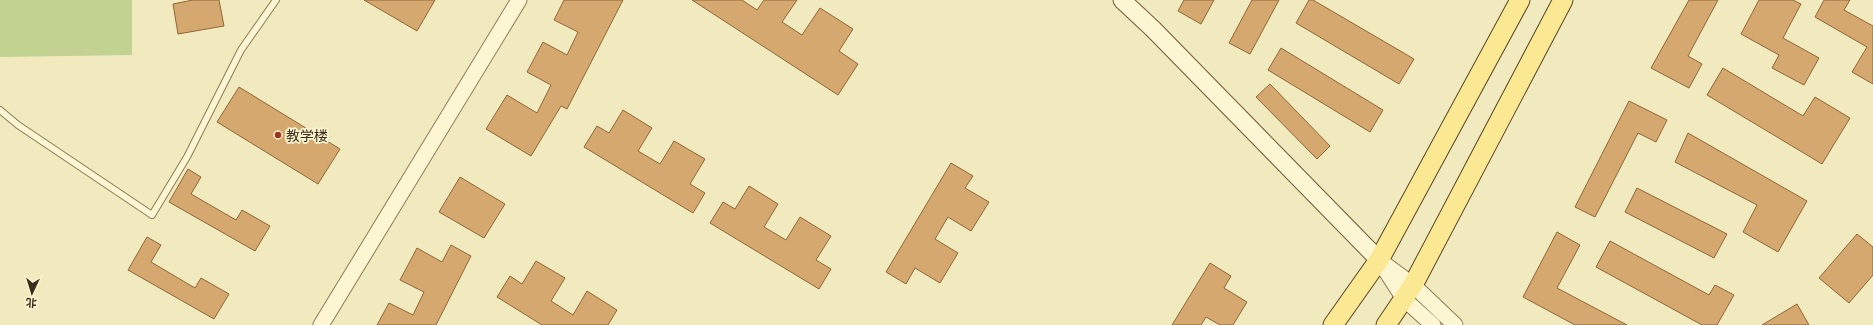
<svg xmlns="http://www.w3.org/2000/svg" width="1873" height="325" font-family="'Playfair Display','Noto Sans SC',serif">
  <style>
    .green { fill: #c1d291 }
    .building { fill: #d5a870; stroke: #8f6738 }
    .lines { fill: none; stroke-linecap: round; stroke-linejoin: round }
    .service-casing { stroke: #8d7b55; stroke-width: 8 }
    .tertiary-casing { stroke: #8d7b55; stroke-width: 17 }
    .secondary-casing { stroke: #6f5b38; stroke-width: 19 }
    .primary-casing { stroke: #5a472a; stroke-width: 21 }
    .service { stroke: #fcf6d3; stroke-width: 6 }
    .tertiary { stroke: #fcf6d3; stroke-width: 15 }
    .secondary { stroke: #fcf6d3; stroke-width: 17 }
    .primary { stroke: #fae892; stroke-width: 19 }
    .poi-dot { fill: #a2301f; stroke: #f9f3cf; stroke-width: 1.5 }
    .labels { text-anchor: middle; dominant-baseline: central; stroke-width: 3.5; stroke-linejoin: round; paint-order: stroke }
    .poi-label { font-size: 14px; fill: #3b2f1b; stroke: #f9f3cf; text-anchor: start }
  </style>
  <rect width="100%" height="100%" fill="#f2eabf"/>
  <path class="green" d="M0,0H132V55L0,57Z"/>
  <g class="building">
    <path d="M193,0H219L224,26L178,34L173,4Z"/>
    <path d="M364,0H435L417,31Z"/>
    <path d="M564,0H623L567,109L561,106L531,156L486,129L507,95L537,113L551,85L527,72L543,42L567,55L578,32L554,20Z"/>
    <path d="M692,0H742L757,10L764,0H797L782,22L802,35L820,8L853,29L839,51L858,64L838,95Z"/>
    <path d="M1184,0H1214L1201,24L1178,11Z"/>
    <path d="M1252,0H1279L1250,54L1229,43Z"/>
    <path d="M1309,0H1313L1414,59L1399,84L1296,23Z"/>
    <path d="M1689,0H1718L1688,56L1702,64L1689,88L1651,68Z"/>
    <path d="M1759,0H1793L1801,4L1783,38L1819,58L1804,85L1772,68L1779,55L1741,34Z"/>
    <path d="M1824,0H1850L1844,10L1873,26V84L1852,72L1867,47L1815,17Z"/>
    <path d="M1281,48L1383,110L1370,132L1268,70Z"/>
    <path d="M1723,68L1803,116L1815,97L1850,118L1822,164L1707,95Z"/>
    <path d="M1270,84L1330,146L1317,159L1256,97Z"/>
    <path d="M239,87L340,149L318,184L217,122Z"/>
    <path d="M1629,101L1667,120L1656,142L1638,133L1595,217L1575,207Z"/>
    <path d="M623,110L652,128L638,151L660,164L674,141L705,159L690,184L705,193L693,213L584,147L597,126L609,133Z"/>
    <path d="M1688,133L1807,201L1778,252L1743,232L1757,205L1675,162Z"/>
    <path d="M951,163L973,176L965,188L989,202L971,231L948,217L935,239L958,253L940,283L915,268L906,284L886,272Z"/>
    <path d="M188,169L201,177L191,194L236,220L242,210L270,226L255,251L169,202Z"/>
    <path d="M460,177L505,204L484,238L439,212Z"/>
    <path d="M749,186L778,204L764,227L786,240L800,217L831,236L816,260L831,269L819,289L710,223L723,202L735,209Z"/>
    <path d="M1637,188L1727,234L1714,258L1625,212Z"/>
    <path d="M1557,232L1580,245L1557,288L1627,325H1575L1523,297Z"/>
    <path d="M1857,234L1873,247V275L1849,303L1819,278Z"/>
    <path d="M147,237L161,245L151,262L195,288L201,278L229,294L214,319L128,270Z"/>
    <path d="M1610,241L1709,295L1715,285L1734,295L1717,325H1702L1596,267Z"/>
    <path d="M451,245L471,256L436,325H377L389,303L413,315L424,292L400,280L417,248L442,262Z"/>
    <path d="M536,261L565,278L551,301L573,315L587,291L617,310L608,325H542L497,297L510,276L522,284Z"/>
    <path d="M1210,263L1231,276L1224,288L1247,302L1233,325H1220L1206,317L1201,325H1172Z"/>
    <path d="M1797,304L1809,325H1762Z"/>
  </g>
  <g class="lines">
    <defs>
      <path id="service" d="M0,110L18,125L152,215L187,157L241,50L276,0"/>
      <g id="tertiary">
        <path d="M1379,260L1413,285L1455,325"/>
        <path d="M1384,268L1404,299L1433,325"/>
        <path d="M321,325L519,0"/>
      </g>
      <path id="secondary" d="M1122,0L1153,29L1379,260"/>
      <g id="primary">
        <path d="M1333,325L1379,260L1520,0"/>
        <path d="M1386,325L1413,285L1563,0"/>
      </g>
    </defs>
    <use href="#service" class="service-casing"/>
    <use href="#tertiary" class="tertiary-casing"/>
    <use href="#secondary" class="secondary-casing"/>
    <use href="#primary" class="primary-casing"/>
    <use href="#service" class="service"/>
    <use href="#tertiary" class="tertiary"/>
    <use href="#secondary" class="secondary"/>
    <use href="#primary" class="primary"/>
  </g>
  <circle class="poi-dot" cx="278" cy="135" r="4"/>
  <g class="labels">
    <g class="poi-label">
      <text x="286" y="135">教学楼</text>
    </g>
  </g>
  <g transform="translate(32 293) rotate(184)" stroke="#f9f3cf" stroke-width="3" paint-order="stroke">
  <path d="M0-3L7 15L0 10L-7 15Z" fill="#3b2f1b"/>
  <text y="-6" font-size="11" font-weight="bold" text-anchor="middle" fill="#3b2f1b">北</text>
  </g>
</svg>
